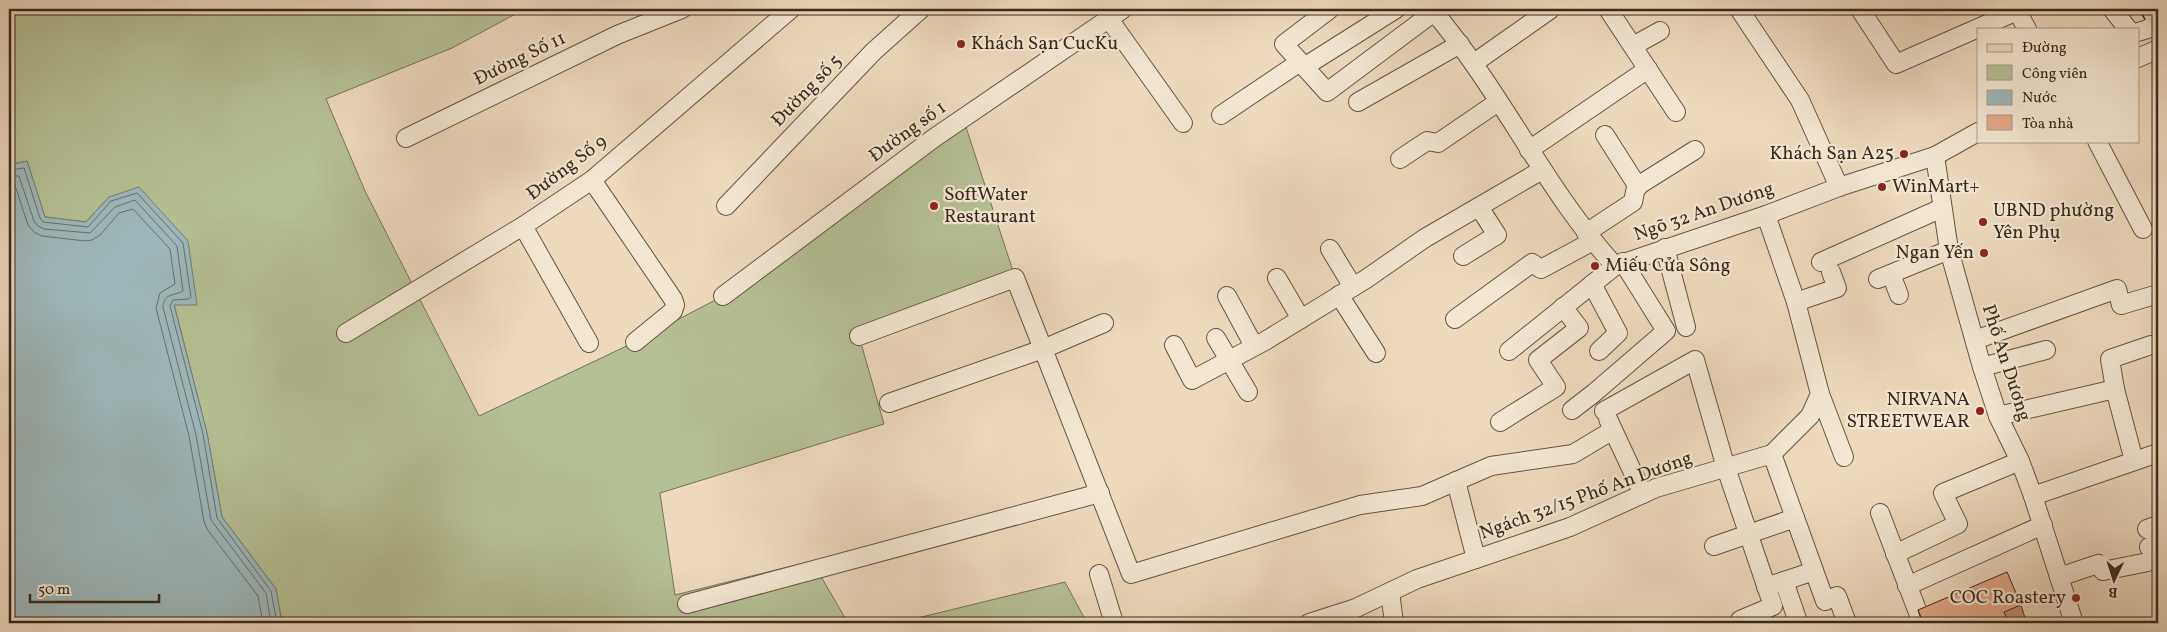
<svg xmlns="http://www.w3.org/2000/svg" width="2167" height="632" font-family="Vollkorn,serif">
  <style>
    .green { fill: #b5c093; stroke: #767557 }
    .water { fill: #9eb8bc; stroke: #757f7c }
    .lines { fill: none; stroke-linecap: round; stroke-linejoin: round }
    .shore { stroke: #6a716c; stroke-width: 1 }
    .minor-casing { stroke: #645644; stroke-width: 20 }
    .major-casing { stroke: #372a1b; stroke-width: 24 }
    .minor { stroke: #f3e7d4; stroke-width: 18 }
    .major { stroke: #eddabd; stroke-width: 21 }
    .wall { fill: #c69176; stroke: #372a1b }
    .building { fill: #e6a989; stroke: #372a1b }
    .poi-dot { fill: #8f2418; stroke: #f3e7d4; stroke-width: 2 }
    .labels { text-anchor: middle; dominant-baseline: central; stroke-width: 4.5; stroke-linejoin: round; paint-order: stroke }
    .poi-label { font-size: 19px; fill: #372a1b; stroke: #f3e7d4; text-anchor: start }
    .street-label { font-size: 19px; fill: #372a1b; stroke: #f3e7d4 }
  </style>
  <rect width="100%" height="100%" fill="#eddabd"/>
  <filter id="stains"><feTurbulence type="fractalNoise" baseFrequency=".004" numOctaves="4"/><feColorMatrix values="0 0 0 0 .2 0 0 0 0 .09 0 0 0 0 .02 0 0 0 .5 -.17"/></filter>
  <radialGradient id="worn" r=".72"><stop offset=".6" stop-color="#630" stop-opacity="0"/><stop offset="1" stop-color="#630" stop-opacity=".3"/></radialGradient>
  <g class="green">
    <path d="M9,9H525L452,48L326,99L365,191L479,416L635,342L723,296L963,118L1013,271L859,336L884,424L660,493L675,595L812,561L848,623H282L276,589L222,517L207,433L174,304H197L109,197L86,222L45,217L27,161L9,165Z"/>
    <path d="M1065,582L1087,623H897Z"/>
  </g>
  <path class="water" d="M27,161L45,217L86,222L109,197L139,187L188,241L197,305H174L207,433L222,517L276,589L282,623H9V165Z"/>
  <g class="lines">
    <g class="shore">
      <path d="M9,170L24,168L40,218L43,222L88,227L111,201L137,193L183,243L191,297L189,299L173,300L170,306L203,434L217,518L271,591L277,623"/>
      <path d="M9,176H19L34,221L38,226L44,229L90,233L115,207L135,200L177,246L183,291C174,296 164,293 163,307L196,435L211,520L266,593L271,623"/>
      <path d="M9,184L15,185L28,225L34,232L42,236L85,241L92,240L100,235L119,213L133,209L170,249L175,284L160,293L156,308L189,436L204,521L207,529L258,596L263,623"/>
    </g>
    <defs>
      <g id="minor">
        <path d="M1330,9L1284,44L1327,92L1434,12"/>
        <path d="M1432,9C1446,27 1460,44 1473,63C1521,131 1559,205 1615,266L1766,215L1839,187L1935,156L1978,132"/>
        <path d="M1608,9L1676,112"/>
        <path d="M1739,9L1800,100L1839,187"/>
        <path d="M1860,9L1896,64L2017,11L2027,29"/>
        <path d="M2112,9L2128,29"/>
        <path d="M1109,19L1183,123"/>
        <path d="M2138,32L2148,29L2158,21"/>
        <path d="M1633,46L1660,31"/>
        <path d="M2138,58L2158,49"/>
        <path d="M1474,63L1551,9"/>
        <path d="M1304,67L1396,9"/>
        <path d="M1358,102L1460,44"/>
        <path d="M1221,115L1300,62"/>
        <path d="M1605,135L1638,187"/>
        <path d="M406,138L617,35L682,9"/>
        <path d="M2097,141L2143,229"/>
        <path d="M1529,150L1648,69"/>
        <path d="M1935,156L1949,250L1982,367L1998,416L2020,461L2033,496L2074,623"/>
        <path d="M1400,159L1427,141L1438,143L1498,102"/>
        <path d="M592,180L673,299L675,305L673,311L635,342"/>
        <path d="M726,206L874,51L921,9"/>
        <path d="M523,226L589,343"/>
        <path d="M1586,233L1633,202L1636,187L1695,150"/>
        <path d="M1665,248L1686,327"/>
        <path d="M1330,249L1353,287"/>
        <path d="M1463,256L1497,235L1479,207"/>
        <path d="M1821,262L1942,208"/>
        <path d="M1891,274L1899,295"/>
        <path d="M1277,278L1301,319"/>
        <path d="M1878,279L1949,250"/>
        <path d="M1592,284L1618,333L1599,351"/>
        <path d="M1339,295L1376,353"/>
        <path d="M723,296L934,138L1123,9"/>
        <path d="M1227,296L1254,346"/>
        <path d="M1796,302L1837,288L1831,272"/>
        <path d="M1455,319L1532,263L1541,269L1593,241"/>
        <path d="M346,333L523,226L592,180L791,9"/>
        <path d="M859,336L1015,278L1043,349L1104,323"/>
        <path d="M1216,338L1248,392"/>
        <path d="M1975,340L2117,289L2121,305L2158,294"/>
        <path d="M1174,345L1192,380L1265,341L1366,279L1425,238L1542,170"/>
        <path d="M1509,351L1615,266"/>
        <path d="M1982,367L2046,350"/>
        <path d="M1820,394L1844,457"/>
        <path d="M889,403L1043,349L1131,574L1360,505L1422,496L1491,466L1573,454L1613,430"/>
        <path d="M1572,410L1594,393L1666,331L1623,262"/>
        <path d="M1604,411L1695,360L1726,468L1773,606L1740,620"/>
        <path d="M1998,416L2115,389"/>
        <path d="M1608,419L1643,494"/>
        <path d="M1500,422L1556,387L1538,360L1579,328L1563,307"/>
        <path d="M1772,454L1825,601L1837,596L1847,623"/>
        <path d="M2134,461L2115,389L2110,359L2151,345"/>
        <path d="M1456,481L1476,559"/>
        <path d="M2033,496L2158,453"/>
        <path d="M1880,513L1922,623"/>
        <path d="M2147,529L2158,525"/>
        <path d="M1714,546L1795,518"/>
        <path d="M2149,547L2158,543"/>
        <path d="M1895,554L1958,524L1943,493L2020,461"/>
        <path d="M1099,574L1114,623"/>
        <path d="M2059,577L2098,564L2103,571L2148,562"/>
        <path d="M1784,581L1797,619"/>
        <path d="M1907,586L2043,525"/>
        <path d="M1766,587L1814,571"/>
        <path d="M1390,592L1394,623"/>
        <path d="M687,604L1100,493"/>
        <path d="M1309,623L1356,608L1417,579L1570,527L1656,488L1772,454L1810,416L1820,394L1796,302L1766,215"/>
      </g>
      <path id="major" d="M2152,9L2158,19"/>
    </defs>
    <use href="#minor" class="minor-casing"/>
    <use href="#major" class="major-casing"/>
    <use href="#minor" class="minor"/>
    <use href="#major" class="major"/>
  </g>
  <path class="wall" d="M2021,605L2025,618L2013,623H1919L1922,622L1918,610Z"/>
  <path class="building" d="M2007,572L2021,605L2004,612L2007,619L1996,623H1919L1923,622L1918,610Z"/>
  <g class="poi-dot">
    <circle cx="961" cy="44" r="5"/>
    <circle cx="1904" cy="154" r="5"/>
    <circle cx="1882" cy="187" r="5"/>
    <circle cx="934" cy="206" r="5"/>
    <circle cx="1983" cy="222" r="5"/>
    <circle cx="1984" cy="253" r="5"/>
    <circle cx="1595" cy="266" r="5"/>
    <circle cx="1980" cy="411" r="5"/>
    <circle cx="2076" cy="598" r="5"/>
  </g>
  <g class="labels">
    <g class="poi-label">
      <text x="971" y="44">Khách Sạn CucKu</text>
      <text x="1894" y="154" text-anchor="end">Khách Sạn A25</text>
      <text x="1892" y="187">WinMart+</text>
      <text x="944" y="195">SoftWater<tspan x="944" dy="22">Restaurant</tspan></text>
      <text x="1993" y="211">UBND phường<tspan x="1993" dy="22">Yên Phụ</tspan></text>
      <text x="1974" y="253" text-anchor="end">Ngan Yến</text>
      <text x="1605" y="266">Miếu Cửa Sông</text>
      <text x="1970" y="400" text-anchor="end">NIRVANA<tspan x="1970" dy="22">STREETWEAR</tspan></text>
      <text x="2066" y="598" text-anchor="end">COC Roastery</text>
    </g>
    <g class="street-label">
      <text transform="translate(520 59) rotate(-26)">Đường Số 11</text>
      <text transform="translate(807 91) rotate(-46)">Đường số 5</text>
      <text transform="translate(908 132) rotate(-36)">Đường số 1</text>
      <text transform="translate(567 168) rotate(-37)">Đường Số 9</text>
      <text transform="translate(1704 212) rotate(-19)">Ngõ 32 An Dương</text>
      <text transform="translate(2006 363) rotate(72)">Phố An Dương</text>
      <text transform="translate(1586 496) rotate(-20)">Ngách 32/15 Phố An Dương</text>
    </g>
  </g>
  <rect width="2167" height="632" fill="none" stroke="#eddabd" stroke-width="30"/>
  <rect x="10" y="10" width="2147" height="612" fill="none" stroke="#372a1b" stroke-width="2.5"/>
  <rect x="15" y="15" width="2137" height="602" fill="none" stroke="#372a1b"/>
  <rect x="1977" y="28" width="162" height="115" fill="#f3e7d4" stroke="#a89b8a"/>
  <rect x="1987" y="44" width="25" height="8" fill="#eddabd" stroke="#a89b8a"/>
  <text x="2022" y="52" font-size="15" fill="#372a1b">Đường</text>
  <rect x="1987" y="65" width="25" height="15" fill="#b5c093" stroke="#a89b8a"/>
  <text x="2022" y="78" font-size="15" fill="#372a1b">Công viên</text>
  <rect x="1987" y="90" width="25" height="15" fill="#9eb8bc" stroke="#a89b8a"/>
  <text x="2022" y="102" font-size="15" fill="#372a1b">Nước</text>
  <rect x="1987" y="115" width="25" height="15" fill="#e6a989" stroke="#a89b8a"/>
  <text x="2022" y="128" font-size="15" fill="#372a1b">Tòa nhà</text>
  <g transform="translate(2114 580) rotate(184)" stroke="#f3e7d4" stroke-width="4" paint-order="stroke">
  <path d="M0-4L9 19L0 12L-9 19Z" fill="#372a1b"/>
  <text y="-8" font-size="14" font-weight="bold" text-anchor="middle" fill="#372a1b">B</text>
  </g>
  <path d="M30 594v8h129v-8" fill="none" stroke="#372a1b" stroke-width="2.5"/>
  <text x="38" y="594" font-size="15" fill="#372a1b" stroke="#f3e7d4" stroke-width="4" paint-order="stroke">50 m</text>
  <rect width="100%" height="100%" filter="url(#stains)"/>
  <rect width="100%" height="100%" fill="url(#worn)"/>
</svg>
